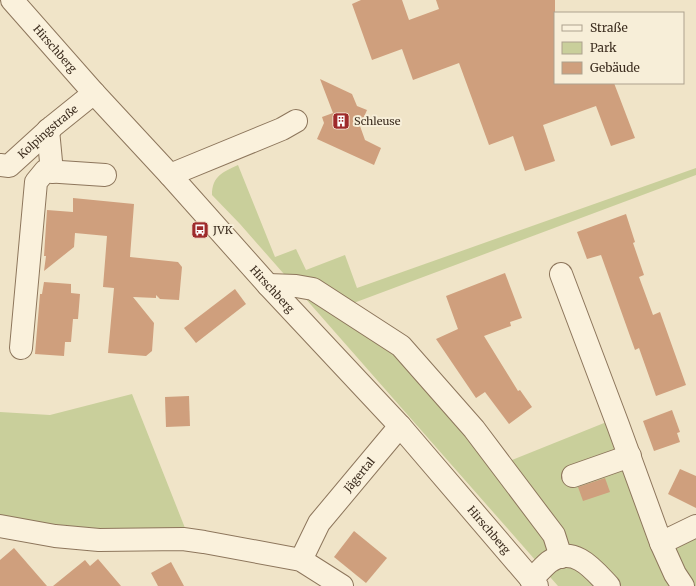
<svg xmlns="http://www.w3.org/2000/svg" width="696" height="586" font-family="Merriweather,serif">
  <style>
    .green { fill: #c9cf9b }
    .building { fill: #cf9f7d }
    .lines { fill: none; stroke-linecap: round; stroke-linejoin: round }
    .minor-casing { stroke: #8d765c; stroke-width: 24 }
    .minor { stroke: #faf1dc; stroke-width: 22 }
    .labels { text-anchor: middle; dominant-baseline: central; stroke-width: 4; stroke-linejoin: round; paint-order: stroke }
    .street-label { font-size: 11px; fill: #3d2e20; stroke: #f7eed8 }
    .poi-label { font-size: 11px; fill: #3d2e20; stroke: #f7eed8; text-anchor: start }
  </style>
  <rect width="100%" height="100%" fill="#f0e4c8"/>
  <g class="green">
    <path d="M238,165L275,257L296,249L306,270L345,255L357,288L696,168V175L351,304L427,358L512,460L624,415L666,529L696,518V586H558L240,224L212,195C212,176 223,172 238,165Z"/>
    <path d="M132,394L185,528L67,530L0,516V412L50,415Z"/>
  </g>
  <g class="building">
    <path d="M361,0H402L409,20L439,9L436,0H555V83H614L635,138L611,146L596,106L543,125L555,161L525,171L513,136L489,145L459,63L413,80L402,49L372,60L352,4Z"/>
    <path d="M320,79L352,94L357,106L367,110L360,126L365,140L381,148L374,165L317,139L324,123L322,117L333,113Z"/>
    <path d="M73,198L134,204L130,257L178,262L182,267L179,300L160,299L156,295V298L133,297L154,323L152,351L146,356L108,353L114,288L103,287L107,236L75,233L74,247L44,271L46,256H44L47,210L73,212Z"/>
    <path d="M626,214L635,242L633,243L644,275L639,277L653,315L660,312L686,385L656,396L639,348L635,350L601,255L587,259L577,232Z"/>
    <path d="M505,273L522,318L510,322L511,326L484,336L518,391L520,390L532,407L509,424L485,392L476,398L436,339L458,329L446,296Z"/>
    <path d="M44,282L71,284V293L80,294L78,319H73L71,342H65L64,356L35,354L40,294H42Z"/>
    <path d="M235,289L246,304L196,343L184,328Z"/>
    <path d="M189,396L190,426L166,427L165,397Z"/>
    <path d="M672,410L680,432L677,433L680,442L654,451L643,421Z"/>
    <path d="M680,469L696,476V508L668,494Z"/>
    <path d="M605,478L610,492L583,501L578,487Z"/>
    <path d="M354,531L387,558L366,583L334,557Z"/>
    <path d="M14,548L47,586H0V560Z"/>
    <path d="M98,559L121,586H53L85,560L90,566Z"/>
    <path d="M171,562L184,586H158L151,573Z"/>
  </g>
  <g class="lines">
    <defs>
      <g id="minor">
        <path id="s1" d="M12,0L94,93L170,175L268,285L400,426L537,586"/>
        <path d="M48,130L52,172"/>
        <path id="s2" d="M0,165L9,166L53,126L94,93"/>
        <path d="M170,175L282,129L296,121"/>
        <path d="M561,274L618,425L661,543L696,526"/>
        <path d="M268,285L296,286L313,289L401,346L474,429L554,535L561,557"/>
        <path d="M21,348L36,182L45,171L105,175"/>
        <path d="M573,476L630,456"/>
        <path d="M0,526L55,536L99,540L183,539L204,542L301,560L342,586"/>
        <path d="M661,543L675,574L683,586"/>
        <path id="s3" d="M301,560L319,523L400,426"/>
        <path d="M531,580C537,574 543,567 549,562C574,544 594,570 609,586"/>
      </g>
    </defs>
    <use href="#minor" class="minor-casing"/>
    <use href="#minor" class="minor"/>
  </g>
  <defs>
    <symbol id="building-square" viewBox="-11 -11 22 22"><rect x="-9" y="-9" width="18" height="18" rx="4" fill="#9e2a2b" stroke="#f7eed8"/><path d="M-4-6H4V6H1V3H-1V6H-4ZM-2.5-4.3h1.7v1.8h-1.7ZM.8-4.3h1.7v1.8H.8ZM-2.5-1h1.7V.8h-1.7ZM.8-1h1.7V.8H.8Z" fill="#fff"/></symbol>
    <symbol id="bus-square" viewBox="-11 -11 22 22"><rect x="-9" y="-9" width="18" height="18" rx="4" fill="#9e2a2b" stroke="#f7eed8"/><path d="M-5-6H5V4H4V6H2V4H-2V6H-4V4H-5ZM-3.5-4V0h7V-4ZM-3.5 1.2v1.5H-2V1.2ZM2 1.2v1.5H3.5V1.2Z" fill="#fff"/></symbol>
  </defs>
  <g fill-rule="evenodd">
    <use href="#building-square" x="331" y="111" width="20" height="20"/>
    <use href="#bus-square" x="190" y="220" width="20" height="20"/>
  </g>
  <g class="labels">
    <g class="street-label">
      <text stroke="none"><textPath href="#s1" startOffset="65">Hirschberg</textPath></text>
      <text stroke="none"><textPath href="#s2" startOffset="61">Kolpingstraße</textPath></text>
      <text stroke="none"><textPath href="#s1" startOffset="389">Hirschberg</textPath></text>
      <text stroke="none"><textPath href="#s3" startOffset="104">Jägertal</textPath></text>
      <text stroke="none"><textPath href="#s1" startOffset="713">Hirschberg</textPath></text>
    </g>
    <g class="poi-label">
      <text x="354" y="121">Schleuse</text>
      <text x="213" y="230">JVK</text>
    </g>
  </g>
  <rect x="554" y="12" width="130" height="72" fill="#f7eed8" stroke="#ada18e"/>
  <rect x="562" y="25" width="20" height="6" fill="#faf1dc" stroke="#ada18e"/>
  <text x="590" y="32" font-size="12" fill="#3d2e20">Straße</text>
  <rect x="562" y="42" width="20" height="12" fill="#c9cf9b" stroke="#ada18e"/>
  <text x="590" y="52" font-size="12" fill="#3d2e20">Park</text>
  <rect x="562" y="62" width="20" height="12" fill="#cf9f7d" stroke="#ada18e"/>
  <text x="590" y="72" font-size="12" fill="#3d2e20">Gebäude</text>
</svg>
